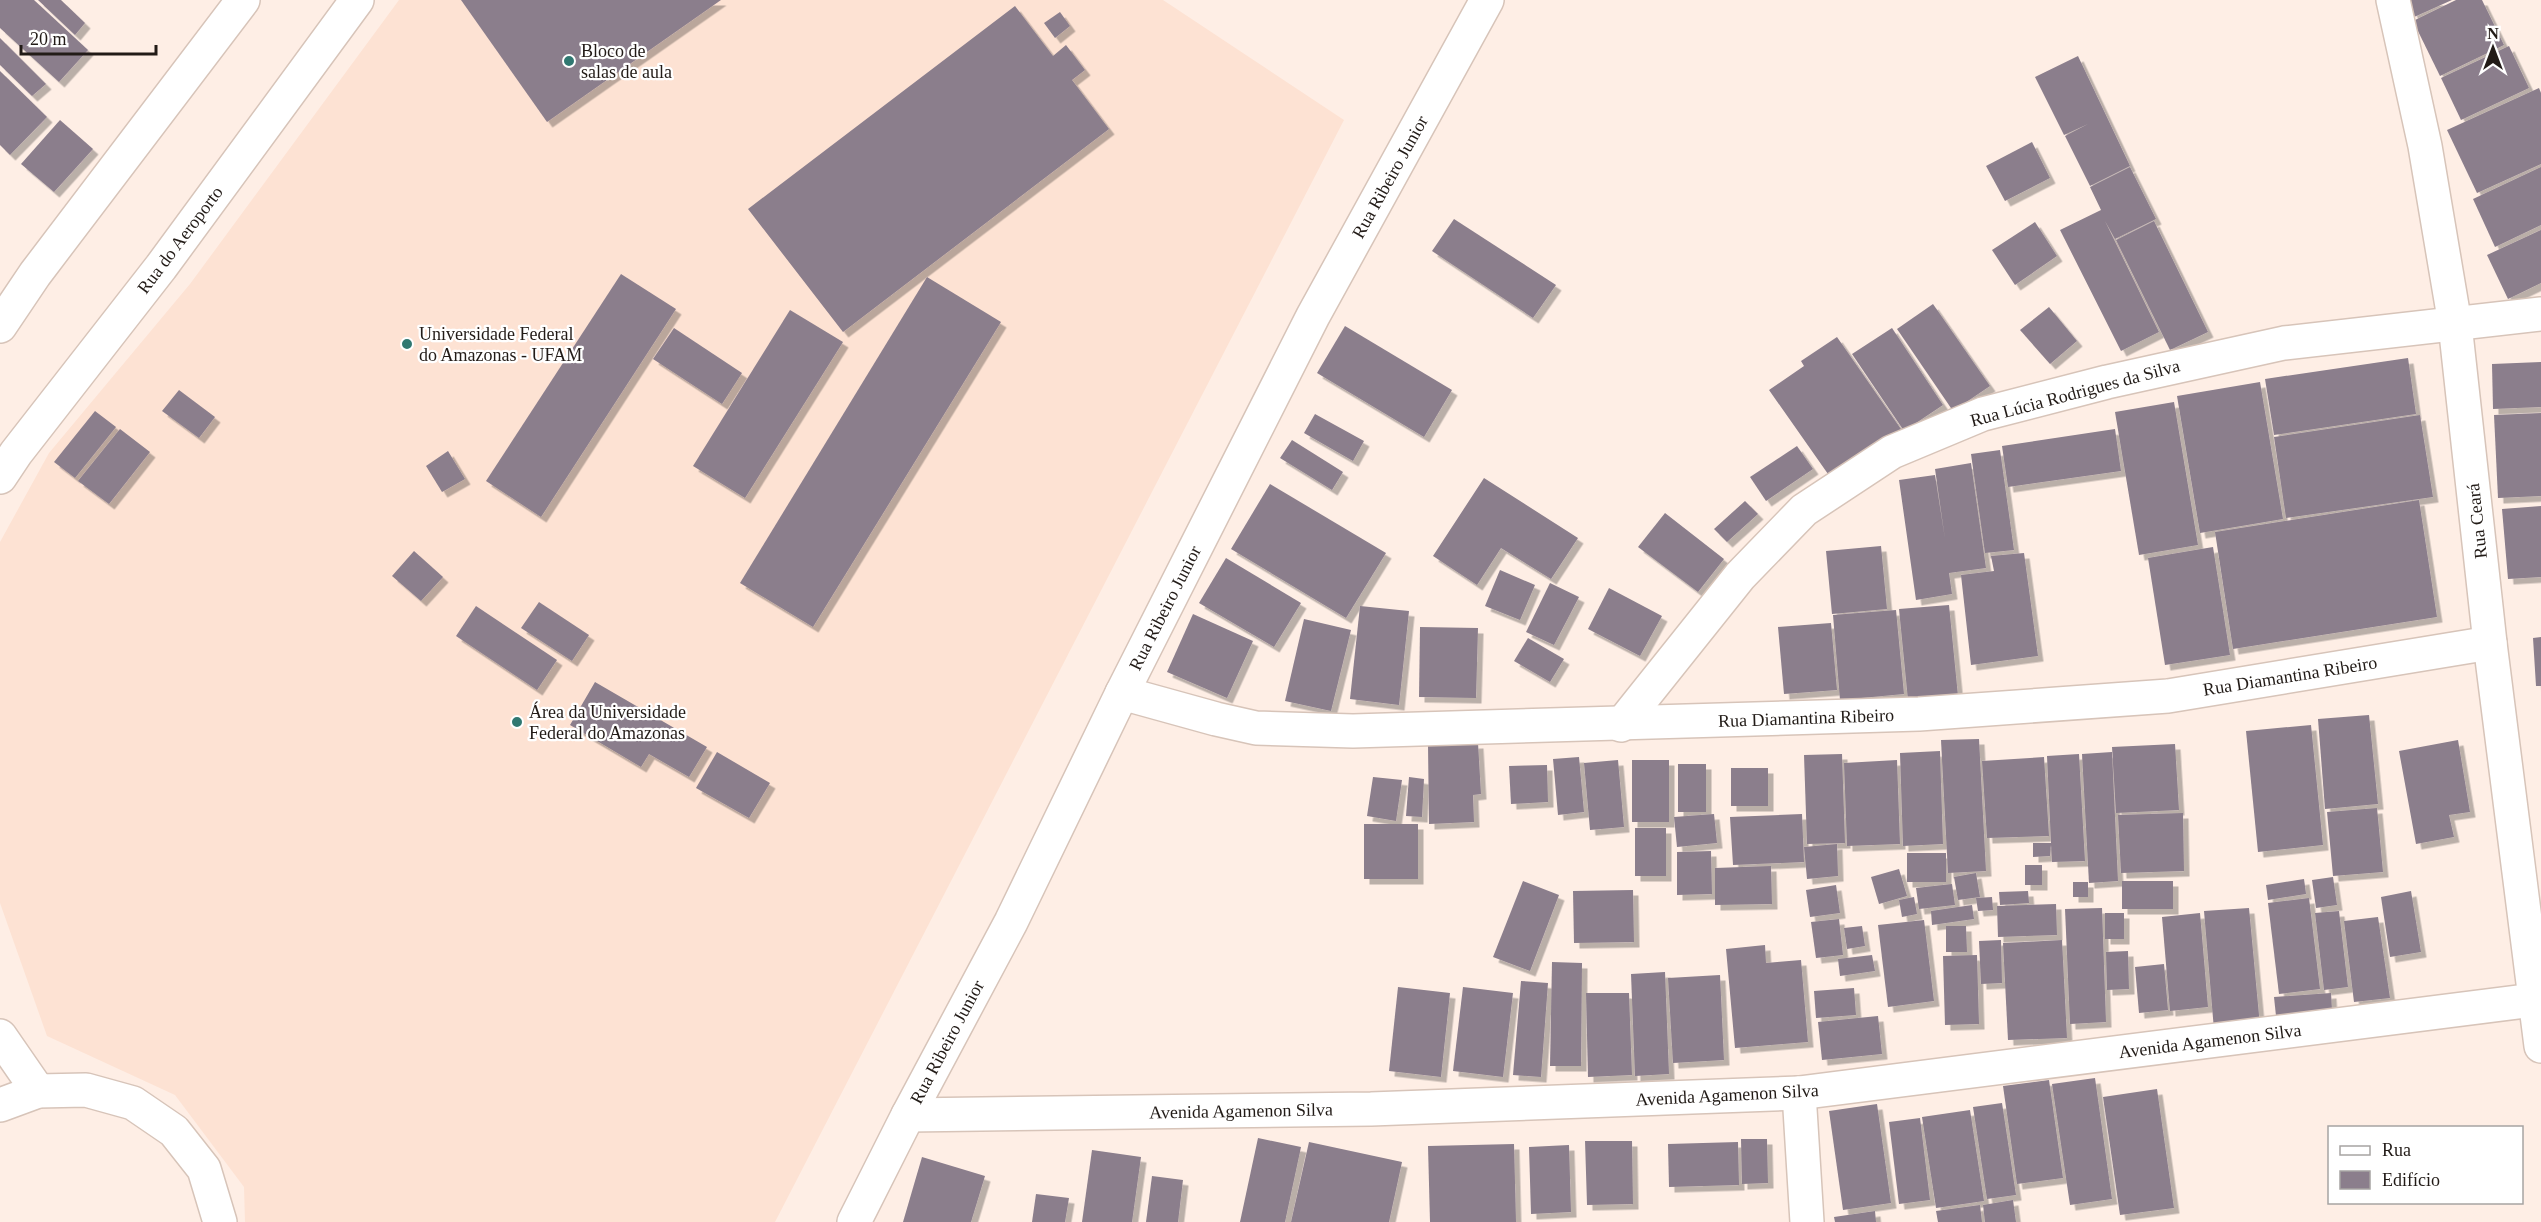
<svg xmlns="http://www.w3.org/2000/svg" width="2541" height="1222" font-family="Georgia,serif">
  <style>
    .built { fill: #fde2d3 }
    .building { fill: #8b7e8c; filter: url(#shadow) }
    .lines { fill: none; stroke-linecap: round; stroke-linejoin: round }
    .street-casing { stroke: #d7c4b9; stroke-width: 36 }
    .secondary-casing { stroke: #d7c4b9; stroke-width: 36 }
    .street { stroke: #fff; stroke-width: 33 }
    .secondary { stroke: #fff; stroke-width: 33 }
    .poi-dot { fill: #307871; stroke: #fff; stroke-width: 2 }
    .labels { text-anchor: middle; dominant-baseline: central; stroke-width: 4.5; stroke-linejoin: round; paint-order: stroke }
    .poi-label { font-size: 18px; fill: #221b17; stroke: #fff; text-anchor: start }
    .street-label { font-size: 18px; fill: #221b17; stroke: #fff }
  </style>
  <defs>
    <filter id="shadow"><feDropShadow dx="5.5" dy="5.5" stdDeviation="0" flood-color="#0004"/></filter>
  </defs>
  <rect width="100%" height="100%" fill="#feeee5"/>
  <path class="built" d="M399,0H1163L1344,120L775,1222H245L244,1187L175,1095L47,1036L0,903V542L49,453L190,284Z"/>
  <g class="building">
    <path d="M0,0H34L88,50L59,82L0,28Z"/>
    <path d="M38,0H61L85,23L75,35Z"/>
    <path d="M461,0H721L547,122Z"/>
    <path d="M2407,0H2452L2414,17Z"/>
    <path d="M2456,0H2482L2504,45L2440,76L2413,21Z"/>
    <path d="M1015,6L1053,56L1066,45L1085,70L1072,80L1109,129L843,332L748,209Z"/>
    <path d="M1060,12L1070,26L1055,38L1044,23Z"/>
    <path d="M0,38L46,84L32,96L0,65Z"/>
    <path d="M2509,46L2529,88L2461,120L2441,78Z"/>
    <path d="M2078,56L2130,166L2090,186L2065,136L2088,124L2064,135L2035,77Z"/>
    <path d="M0,71L47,117L10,155L0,145Z"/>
    <path d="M2539,88L2541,93V164L2477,193L2447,130Z"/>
    <path d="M60,120L93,149L54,192L21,164Z"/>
    <path d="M2032,142L2050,178L2005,201L1986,166Z"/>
    <path d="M2130,167L2156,219L2115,239L2105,221L2159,332L2121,351L2060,230L2101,210L2090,187Z"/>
    <path d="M2541,167V225L2495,247L2473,199Z"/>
    <path d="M1454,219L1556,285L1533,318L1432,251Z"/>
    <path d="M2154,221L2208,332L2170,350L2116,240Z"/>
    <path d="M2035,222L2057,256L2015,285L1992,250Z"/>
    <path d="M2541,230V283L2508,299L2487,255Z"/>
    <path d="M621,274L676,309L541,517L486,481Z"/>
    <path d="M927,277L1001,322L813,627L740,583Z"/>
    <path d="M1933,304L1990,386L1953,411L1897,329Z"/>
    <path d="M2049,307L2077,341L2050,364L2020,330Z"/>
    <path d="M790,310L843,342L745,498L693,466Z"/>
    <path d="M1345,326L1452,390L1424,437L1317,373Z"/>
    <path d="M674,328L742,373L722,404L653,359Z"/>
    <path d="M1892,328L1943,405L1904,431L1852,354Z"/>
    <path d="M1837,337L1903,432L1866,457L1862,451L1828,474L1769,390L1804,366L1801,361Z"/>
    <path d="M2408,358L2416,414L2274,435L2265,379Z"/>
    <path d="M2541,362V407L2493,409L2492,364Z"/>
    <path d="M2260,382L2283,519L2200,533L2177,396Z"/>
    <path d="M179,390L215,417L199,438L162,411Z"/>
    <path d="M2174,402L2198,545L2139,555L2115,412Z"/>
    <path d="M95,411L116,427L75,478L54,462Z"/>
    <path d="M2541,413V496L2498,498L2494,415Z"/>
    <path d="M1315,414L1364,441L1353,461L1304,433Z"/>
    <path d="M2420,415L2433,497L2286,518L2274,437Z"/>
    <path d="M120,429L150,452L109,504L78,481Z"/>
    <path d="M2115,429L2121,471L2008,487L2002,446Z"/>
    <path d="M1292,440L1343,472L1332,490L1280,458Z"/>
    <path d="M1797,446L1813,469L1766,501L1750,477Z"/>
    <path d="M2000,450L2014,550L1985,553L1971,454Z"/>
    <path d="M448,451L465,479L442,492L426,466Z"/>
    <path d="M1971,463L1986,568L1949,573L1952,594L1916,600L1899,480L1935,475L1945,539L1935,469Z"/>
    <path d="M1484,478L1578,538L1551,579L1501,548L1477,585L1433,556Z"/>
    <path d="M1270,484L1386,553L1346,618L1231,549Z"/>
    <path d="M2419,500L2437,617L2233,649L2215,532Z"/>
    <path d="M1745,501L1758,514L1727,542L1714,529Z"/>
    <path d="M2541,506V577L2508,579L2502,509Z"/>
    <path d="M1665,513L1724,559L1698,592L1638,547Z"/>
    <path d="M1881,546L1887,609L1832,614L1826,551Z"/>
    <path d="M2213,547L2230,655L2165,665L2148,558Z"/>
    <path d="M414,551L443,577L421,601L392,576Z"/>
    <path d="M2024,553L2038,656L1971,665L1961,575L1994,571L1991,556Z"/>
    <path d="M1226,558L1301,603L1274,647L1199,603Z"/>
    <path d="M1500,570L1535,585L1520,620L1485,606Z"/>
    <path d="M1550,583L1579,597L1554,645L1526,632Z"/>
    <path d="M1609,588L1662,616L1640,656L1588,629Z"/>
    <path d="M539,602L589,635L572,661L521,628Z"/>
    <path d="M1949,605L1958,696L1908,700L1899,609Z"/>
    <path d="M476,606L557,660L537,690L456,636Z"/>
    <path d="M1360,606L1409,611L1399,705L1350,699Z"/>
    <path d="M1896,610L1904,694L1840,700L1833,615Z"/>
    <path d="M1193,614L1253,641L1227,698L1167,672Z"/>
    <path d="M1304,619L1351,630L1331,711L1285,701Z"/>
    <path d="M1831,623L1837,690L1784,694L1778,627Z"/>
    <path d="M1420,627L1478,628L1476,698L1419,697Z"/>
    <path d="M2541,637V686H2536L2533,638Z"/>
    <path d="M1528,638L1564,659L1550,682L1514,661Z"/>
    <path d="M595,682L707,747L689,777L649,754L641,767L570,725Z"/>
    <path d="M2369,715L2378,804L2325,809L2318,719Z"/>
    <path d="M2311,725L2323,845L2258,852L2246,731Z"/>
    <path d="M1979,739L1986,871L1948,873L1941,740Z"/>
    <path d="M2458,740L2470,812L2449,815L2454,837L2416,844L2399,751Z"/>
    <path d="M1478,743L1481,794L1473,795L1474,822L1429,824L1428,745Z"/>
    <path d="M2175,744L2179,810L2116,813L2112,747Z"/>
    <path d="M1940,751L1943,844L1903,846L1900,753Z"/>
    <path d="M717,752L770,783L749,818L696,788Z"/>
    <path d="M2112,752L2118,881L2089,883L2082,754Z"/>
    <path d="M1842,754L1845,843L1807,844L1804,755Z"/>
    <path d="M2079,754L2085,861L2052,862L2051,845L2050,856L2033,857V843H2051L2047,756Z"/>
    <path d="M1579,757L1584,812L1558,815L1553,759Z"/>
    <path d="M2044,757L2049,836L1987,838L1982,761Z"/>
    <path d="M1618,760L1624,827L1590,830L1584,763Z"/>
    <rect x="1632" y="760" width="37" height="62"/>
    <path d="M1897,760L1900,844L1847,846L1844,763Z"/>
    <rect x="1678" y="764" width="28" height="48"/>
    <path d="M1547,765L1548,802L1511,804L1509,766Z"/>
    <rect x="1731" y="768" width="37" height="38"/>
    <path d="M1373,777L1402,780L1396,821L1367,816Z"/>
    <path d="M1409,777L1424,779L1422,817L1406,816Z"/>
    <path d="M2377,808L2383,872L2333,876L2327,812Z"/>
    <path d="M2183,813L2184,871L2121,873L2118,815Z"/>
    <path d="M1714,814L1717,843L1677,847L1674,817Z"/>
    <path d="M1802,814L1804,862L1733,865L1730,817Z"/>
    <rect x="1364" y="824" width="54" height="55"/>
    <rect x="1635" y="828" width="31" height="48"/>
    <path d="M1837,844L1838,876L1807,879L1804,847Z"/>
    <path d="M1711,851L1712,894L1677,895V852Z"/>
    <rect x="1907" y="853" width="39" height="29"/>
    <rect x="2025" y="865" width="17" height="20"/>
    <path d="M1771,866L1772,904L1715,905V868Z"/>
    <path d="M1899,869L1907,896L1879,904L1871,877Z"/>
    <path d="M1976,873L1980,897L1958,900L1954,877Z"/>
    <path d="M2333,877L2337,905L2316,908L2312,880Z"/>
    <path d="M2304,879L2306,894L2268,900L2266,885Z"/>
    <path d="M1523,881L1559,895L1530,971L1493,957Z"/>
    <rect x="2122" y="881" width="51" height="28"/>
    <rect x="2073" y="882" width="15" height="15"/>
    <path d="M1952,884L1955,905L1919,909L1916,888Z"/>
    <path d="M1836,885L1840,913L1810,917L1806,890Z"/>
    <path d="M1633,890L1634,942L1574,943L1573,891Z"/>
    <path d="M2028,891L2029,903L2000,905L1999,892Z"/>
    <path d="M2411,891L2421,952L2390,957L2381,897Z"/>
    <path d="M1914,897L1917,914L1902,917L1899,900Z"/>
    <path d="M1992,897L1993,910L1978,911L1976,898Z"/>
    <path d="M2309,898L2320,989L2279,994L2268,903Z"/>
    <path d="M2056,904L2057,935L1998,937L1997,906Z"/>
    <path d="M1972,905L1974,919L1932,925L1931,911Z"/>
    <path d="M2102,908L2106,1022L2070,1024L2065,909Z"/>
    <path d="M2249,908L2260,1026L2214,1030L2204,911Z"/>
    <path d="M2339,911L2348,987L2324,990L2315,913Z"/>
    <rect x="2105" y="913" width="19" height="26"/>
    <path d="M2200,913L2208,1007L2170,1011L2162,917Z"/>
    <path d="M2378,917L2390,998L2354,1002L2344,921Z"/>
    <path d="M1839,919L1843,955L1816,958L1811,922Z"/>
    <path d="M1924,920L1934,1001L1888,1007L1878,925Z"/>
    <path d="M1862,926L1865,946L1847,949L1844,928Z"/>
    <path d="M1946,926H1966L1967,952H1946Z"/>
    <path d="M2001,940L2002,983L1981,984L1979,941Z"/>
    <path d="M2062,940L2067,1038L2008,1040L2003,943Z"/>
    <path d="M1765,945L1766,963L1801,960L1808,1042L1735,1048L1726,949Z"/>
    <path d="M2128,951L2129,989L2107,990L2106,952Z"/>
    <path d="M1872,955L1875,971L1840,976L1838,959Z"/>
    <path d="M1977,955L1979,1024L1945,1025L1943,956Z"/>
    <path d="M1552,962L1582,963L1581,1066H1550Z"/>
    <path d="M2164,964L2168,1010L2139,1013L2135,967Z"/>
    <path d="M1665,972L1669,1074L1635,1076L1631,974Z"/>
    <path d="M1720,975L1724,1060L1673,1063L1668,978Z"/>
    <path d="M1521,981L1548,983L1541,1077L1513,1075Z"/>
    <path d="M1398,987L1450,993L1441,1077L1389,1071Z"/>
    <path d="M1463,987L1513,993L1503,1077L1453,1071Z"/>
    <path d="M1854,988L1856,1015L1816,1018L1814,991Z"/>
    <path d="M1586,993H1629L1632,1075L1588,1077Z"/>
    <path d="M2331,993L2332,1010L2276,1016L2274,997Z"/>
    <path d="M1878,1016L1882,1054L1822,1060L1818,1022Z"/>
    <path d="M2095,1078L2112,1199L2070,1205L2052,1084Z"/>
    <path d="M2049,1080L2063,1178L2017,1184L2003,1086Z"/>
    <path d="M2157,1089L2174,1208L2120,1215L2103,1097Z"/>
    <path d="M2002,1103L2016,1195L1987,1199L1973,1107Z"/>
    <path d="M1877,1104L1891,1203L1843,1210L1829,1111Z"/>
    <path d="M1970,1110L1984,1201L1936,1208L1922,1117Z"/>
    <path d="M1920,1118L1930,1200L1899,1204L1889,1122Z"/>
    <path d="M1258,1138L1301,1147L1285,1222H1240Z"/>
    <path d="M1741,1139H1767L1768,1183L1742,1184Z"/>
    <path d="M1585,1141H1632L1633,1204L1587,1205Z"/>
    <path d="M1309,1142L1402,1162L1389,1222H1291Z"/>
    <path d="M1738,1142L1739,1185L1669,1187L1668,1144Z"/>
    <path d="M1514,1144L1516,1222H1430L1428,1146Z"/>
    <path d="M1569,1145L1571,1212L1531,1214L1529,1147Z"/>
    <path d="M1092,1150L1141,1157L1132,1222H1082Z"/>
    <path d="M922,1157L985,1176L971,1222H903Z"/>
    <path d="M1152,1176L1183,1180L1178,1222H1146Z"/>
    <path d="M1036,1194L1069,1198L1065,1222H1032Z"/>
    <path d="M2013,1200L2016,1222H1985L1983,1205Z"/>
    <path d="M1980,1205L1982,1222H1938L1936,1211Z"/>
    <path d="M1875,1211L1876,1222H1835L1834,1217Z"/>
  </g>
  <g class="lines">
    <defs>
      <g id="street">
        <path d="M2393,0L2425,146L2455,324L2490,643L2541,1046"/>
        <path d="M1122,693L1216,719L1256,728L1353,731L1919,714L2168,696L2490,643"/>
        <path d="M1621,725L1740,576L1804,510L1892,452L1983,414L2107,382L2284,343L2541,314"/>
        <path d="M1799,1093L1807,1222"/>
        <path d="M908,1115L1371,1109L1799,1093L2541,999"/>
        <path d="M854,1222L908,1115L1011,922L1122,693L1313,316L1487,0"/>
      </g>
      <g id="secondary">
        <path d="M0,326L35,274L243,0"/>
        <path d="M0,477L16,453L161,267L357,0"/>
        <path d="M0,1036L38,1091"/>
        <path d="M0,1105L38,1091L86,1090L133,1103L174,1131L204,1169L220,1222"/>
      </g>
    </defs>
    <use href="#street" class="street-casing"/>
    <use href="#secondary" class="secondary-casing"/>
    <use href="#street" class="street"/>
    <use href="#secondary" class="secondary"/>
  </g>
  <g class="poi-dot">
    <circle cx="569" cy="61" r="6"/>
    <circle cx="407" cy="344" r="6"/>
    <circle cx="517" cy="722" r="6"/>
  </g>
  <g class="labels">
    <g class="poi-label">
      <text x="581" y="51">Bloco de<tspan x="581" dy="21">salas de aula</tspan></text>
      <text x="419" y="334">Universidade Federal<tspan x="419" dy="21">do Amazonas - UFAM</tspan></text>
      <text x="529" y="712">Área da Universidade<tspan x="529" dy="21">Federal do Amazonas</tspan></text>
    </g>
    <g class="street-label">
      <text transform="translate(1390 177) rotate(-61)">Rua Ribeiro Junior</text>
      <text transform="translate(180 240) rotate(-53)">Rua do Aeroporto</text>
      <text transform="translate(2075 393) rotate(-15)">Rua Lúcia Rodrigues da Silva</text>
      <text transform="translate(2477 521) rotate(-96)">Rua Ceará</text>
      <text transform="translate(1165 608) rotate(-63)">Rua Ribeiro Junior</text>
      <text transform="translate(2290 676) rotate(-9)">Rua Diamantina Ribeiro</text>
      <text transform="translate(1806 718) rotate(-2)">Rua Diamantina Ribeiro</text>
      <text transform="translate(2210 1041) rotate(-7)">Avenida Agamenon Silva</text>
      <text transform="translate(947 1042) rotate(-62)">Rua Ribeiro Junior</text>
      <text transform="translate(1727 1095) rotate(-3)">Avenida Agamenon Silva</text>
      <text transform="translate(1241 1111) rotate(-1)">Avenida Agamenon Silva</text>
    </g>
  </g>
  <rect x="2328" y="1126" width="195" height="78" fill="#ffffff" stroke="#a7a4a2" stroke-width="1.5"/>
  <rect x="2340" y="1146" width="30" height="9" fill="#ffffff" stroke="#a7a4a2" stroke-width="1.5"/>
  <text x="2382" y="1156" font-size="18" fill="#221b17">Rua</text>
  <rect x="2340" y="1171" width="30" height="18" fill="#8b7e8c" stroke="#a7a4a2" stroke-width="1.5"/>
  <text x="2382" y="1186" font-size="18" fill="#221b17">Edifício</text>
  <g transform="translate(2493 48)" stroke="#ffffff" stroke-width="4.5" paint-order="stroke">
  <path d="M0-4.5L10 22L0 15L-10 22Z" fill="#221b17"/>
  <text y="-9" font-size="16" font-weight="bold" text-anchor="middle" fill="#221b17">N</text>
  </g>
  <path d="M21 45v9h135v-9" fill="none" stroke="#221b17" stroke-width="3"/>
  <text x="30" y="45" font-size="18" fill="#221b17" stroke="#ffffff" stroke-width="4.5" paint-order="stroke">20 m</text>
</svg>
